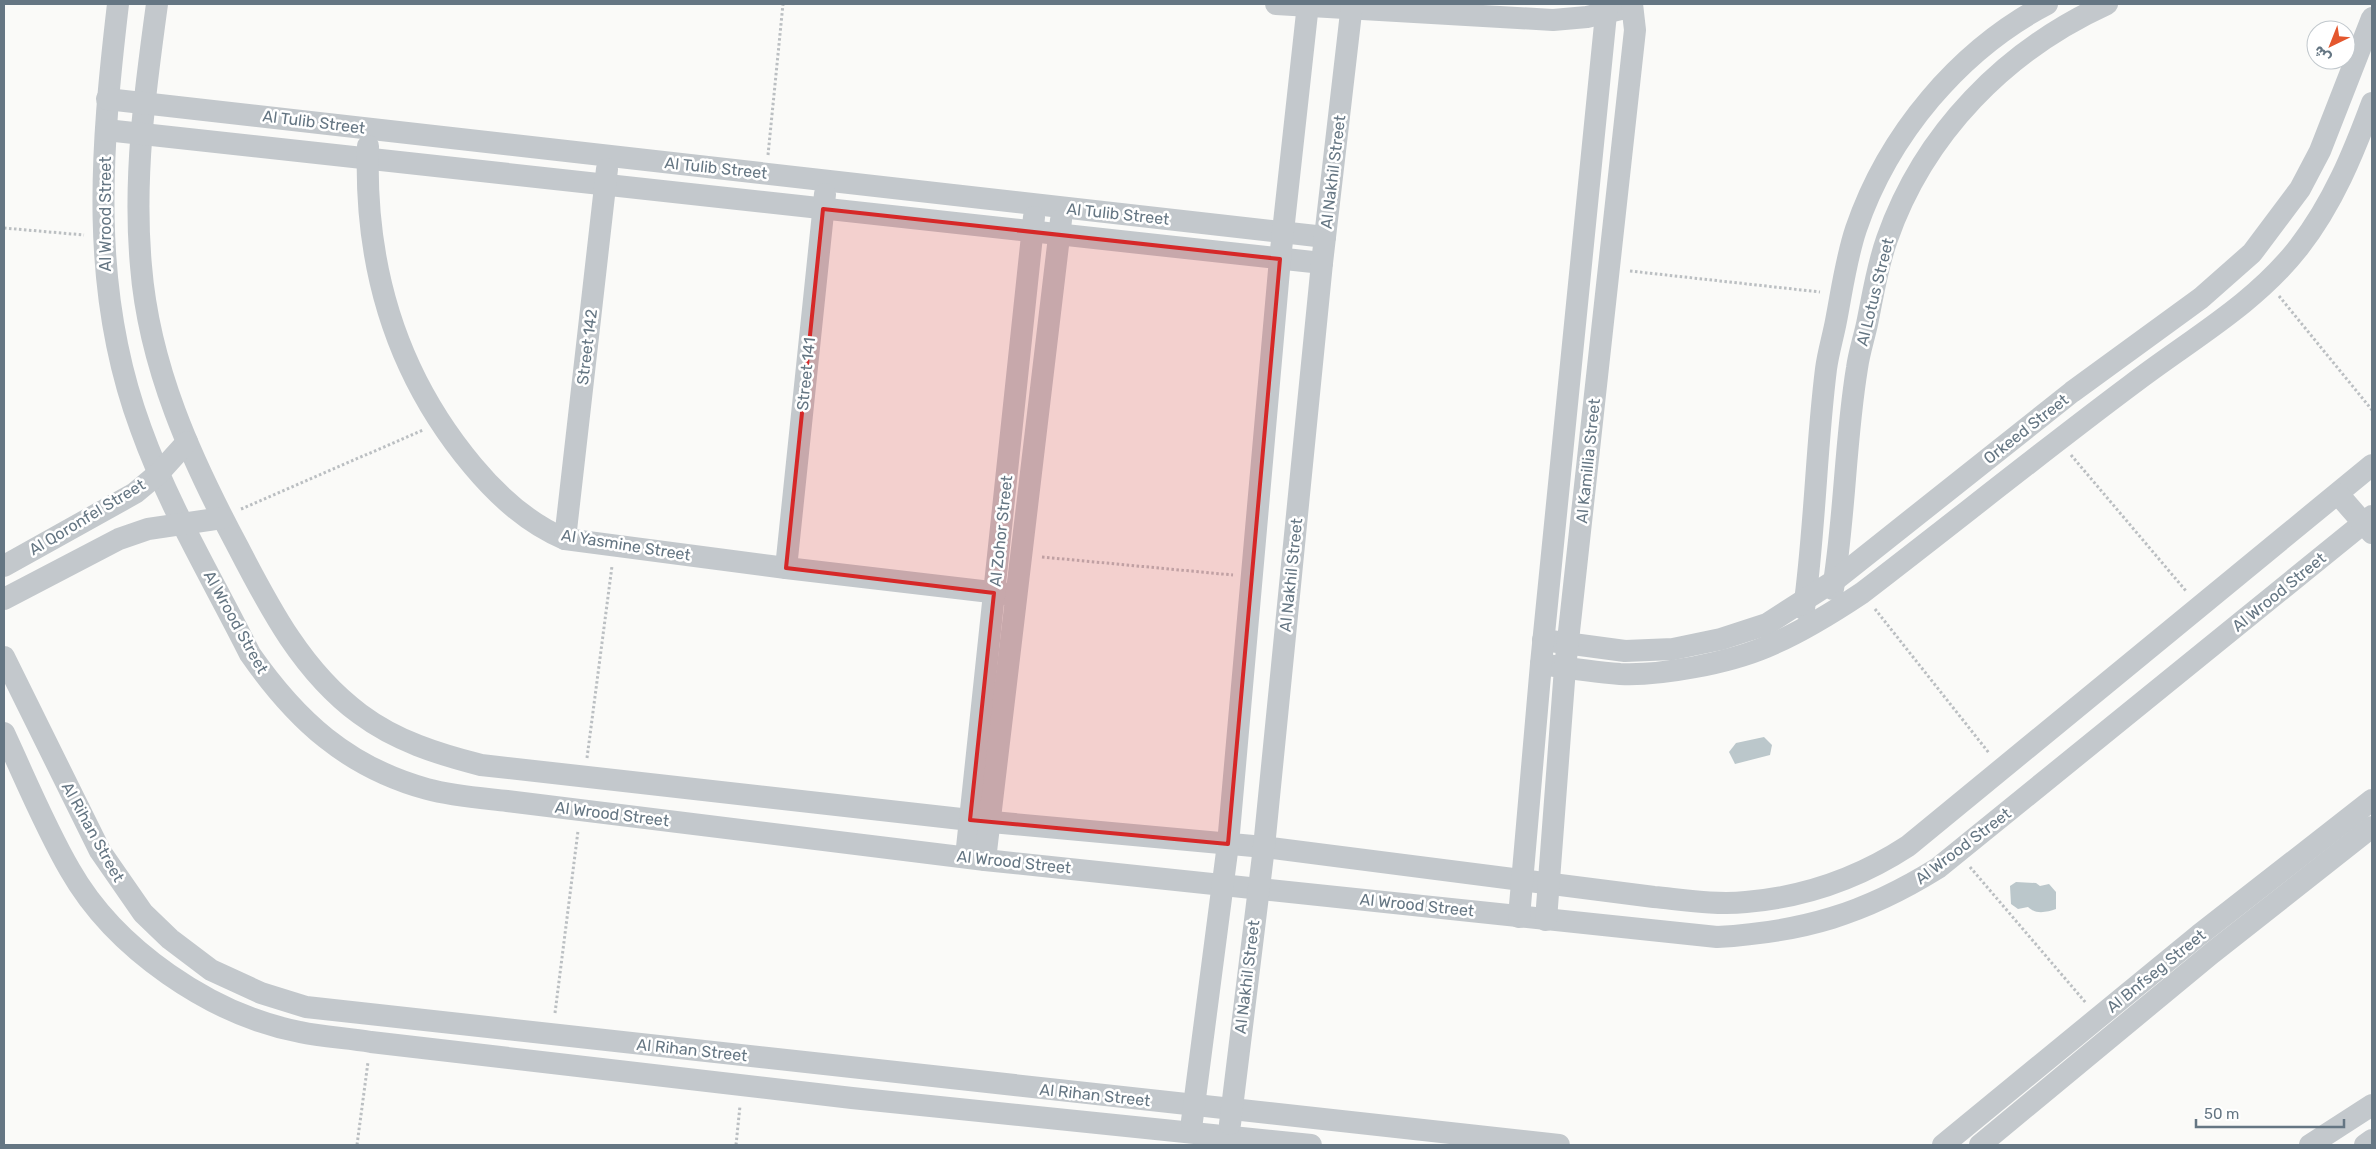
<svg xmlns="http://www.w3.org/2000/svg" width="2376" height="1149" font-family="Rubik,Vazirmatn,sans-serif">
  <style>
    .water { fill: #bbc7cb }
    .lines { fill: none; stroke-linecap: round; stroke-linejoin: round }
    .path { stroke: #bbbfc2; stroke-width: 3; stroke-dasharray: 2.5 2.5; stroke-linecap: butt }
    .minor { stroke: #c3c8cc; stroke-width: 22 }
    .marked { fill: #d62828; fill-opacity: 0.2; stroke: #d62828; stroke-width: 4; stroke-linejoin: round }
    .labels { text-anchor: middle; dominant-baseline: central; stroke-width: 5; stroke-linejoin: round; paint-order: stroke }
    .street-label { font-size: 16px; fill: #657683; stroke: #fff }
  </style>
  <rect width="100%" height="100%" fill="#fafaf8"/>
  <g class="water">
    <path d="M1764,737L1772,745L1770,755L1735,764L1729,752L1736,743Z"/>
    <path d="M2016,882L2036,883L2040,886L2049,884L2056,892V909C2047,912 2036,915 2028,907L2018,909L2011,904L2010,886Z"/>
  </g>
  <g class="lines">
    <g class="path">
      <path d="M768,155L783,4"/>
      <path d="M4,228L84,235"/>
      <path d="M1630,271L1820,292"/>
      <path d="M2279,296L2372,410"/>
      <path d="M2071,455L2186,591"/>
      <path d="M241,509L423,430"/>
      <path d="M1042,557L1233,575"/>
      <path d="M1875,609L1989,753"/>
      <path d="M587,758L612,566"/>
      <path d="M1970,867L2086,1003"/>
      <path d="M555,1013L578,831"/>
      <path d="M357,1145L368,1062"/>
      <path d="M736,1145L740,1106"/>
    </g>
    <g class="minor">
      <path d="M118,4C101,149 89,289 141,429C169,507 213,580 250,654C296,720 347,767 427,789C453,796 481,798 507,801L985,860L1717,937C1803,932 1864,914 1938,868L2372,516"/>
      <path d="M157,4C145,91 133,178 141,266C149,367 191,459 238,547C270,609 303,672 360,714C396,741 438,754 481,765L970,820L1264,847L1654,897C1685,900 1716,905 1746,902C1805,897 1859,878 1908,846L2372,465"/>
      <path d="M1276,4L1553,20L1587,17L1621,9"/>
      <path d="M107,99L1325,237"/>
      <path d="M106,130L1322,263"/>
      <path d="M368,146C364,266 395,373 473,466C498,496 529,524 565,539L786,568L1016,595"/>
      <path d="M2338,494L2372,533"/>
      <path d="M565,539L607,169"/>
      <path d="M4,566L135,493L159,473L187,442"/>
      <path d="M786,568L825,194"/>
      <path d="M1833,589C1845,516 1845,441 1857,368C1859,353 1864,338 1867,324C1873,295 1877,267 1887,239C1924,133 2006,50 2107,4"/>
      <path d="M4,599L119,539L148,529L222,518"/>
      <path d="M1804,609C1815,530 1816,449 1826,369C1828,353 1833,337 1836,321C1842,290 1846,259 1856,229C1888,135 1959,50 2047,4"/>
      <path d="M1543,640L1625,651L1673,649L1721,639L1767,624L1834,581L2072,392L2201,298L2252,253L2300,189L2320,151L2372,18"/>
      <path d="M4,657L100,851L143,913L170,939L211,970L261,993L306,1007L1559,1145"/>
      <path d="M1541,664C1567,668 1594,672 1620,674C1661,676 1728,663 1766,647C1800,633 1832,613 1862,593C1952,524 2040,453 2131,385C2188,341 2254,305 2299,247C2333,203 2353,154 2372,103"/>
      <path d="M4,733C25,778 45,827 70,870C115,949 211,1015 300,1032C323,1037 348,1038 371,1042L852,1098L1311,1145"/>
      <path d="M966,857L1034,217"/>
      <path d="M985,860L1061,220"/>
      <path d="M1519,917L1541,664L1607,4"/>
      <path d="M1546,920L1565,668L1635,30L1632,4"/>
      <path d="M1192,1121L1228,844L1280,259L1308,4"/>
      <path d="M1230,1124L1264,847L1322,263L1352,4"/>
      <path d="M1943,1145L2199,935L2372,800"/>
      <path d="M1980,1145L2212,953L2372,827"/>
      <path d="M2310,1145L2372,1105"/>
      <path d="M2365,1145L2372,1140"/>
    </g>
  </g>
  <path class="marked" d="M823,209L1280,259L1228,844L970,820L994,593L786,568Z"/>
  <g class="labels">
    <g class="street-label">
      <text transform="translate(314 122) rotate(7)">Al Tulib Street</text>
      <text transform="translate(716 168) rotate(6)">Al Tulib Street</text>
      <text transform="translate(1333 172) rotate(-83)">Al Nakhil Street</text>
      <text transform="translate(105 214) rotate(-90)">Al Wrood Street</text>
      <text transform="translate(1118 214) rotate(6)">Al Tulib Street</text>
      <text transform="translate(1875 292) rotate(-76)">Al Lotus Street</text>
      <text transform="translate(587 347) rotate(-83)">Street 142</text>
      <text transform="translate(806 374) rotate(-84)">Street 141</text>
      <text transform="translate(2026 429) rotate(-38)">Orkeed Street</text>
      <text transform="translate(1588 461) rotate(-84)">Al Kamillia Street</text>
      <text transform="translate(87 517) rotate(-31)">Al Qoronfel Street</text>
      <text transform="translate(1001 531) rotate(-84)">Al Zohor Street</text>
      <text transform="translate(626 545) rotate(9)">Al Yasmine Street</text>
      <text transform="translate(1291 575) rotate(-84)">Al Nakhil Street</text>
      <text transform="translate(2279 592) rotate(-39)">Al Wrood Street</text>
      <text transform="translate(236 622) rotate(61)">Al Wrood Street</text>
      <text transform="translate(612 814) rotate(7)">Al Wrood Street</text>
      <text transform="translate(93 832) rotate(61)">Al Rihan Street</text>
      <text transform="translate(1963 846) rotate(-37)">Al Wrood Street</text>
      <text transform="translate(1014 862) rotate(6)">Al Wrood Street</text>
      <text transform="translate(1417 905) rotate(6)">Al Wrood Street</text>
      <text transform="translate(2156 971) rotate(-39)">Al Bnfseg Street</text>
      <text transform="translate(1247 977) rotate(-83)">Al Nakhil Street</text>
      <text transform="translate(692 1050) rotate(6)">Al Rihan Street</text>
      <text transform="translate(1095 1095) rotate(6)">Al Rihan Street</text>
    </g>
  </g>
  <rect width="2376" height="1149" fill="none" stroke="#657683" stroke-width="10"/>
  <g transform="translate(2331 45) rotate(223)"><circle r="24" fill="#ffffff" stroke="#c1c8cd"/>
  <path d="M0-4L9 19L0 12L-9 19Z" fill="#e4572e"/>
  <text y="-8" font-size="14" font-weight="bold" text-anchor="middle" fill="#657683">ش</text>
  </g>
  <path d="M2196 1119v8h148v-8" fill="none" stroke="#657683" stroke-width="2.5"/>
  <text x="2204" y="1119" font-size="15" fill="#657683" stroke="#ffffff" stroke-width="4" paint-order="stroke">50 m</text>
</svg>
